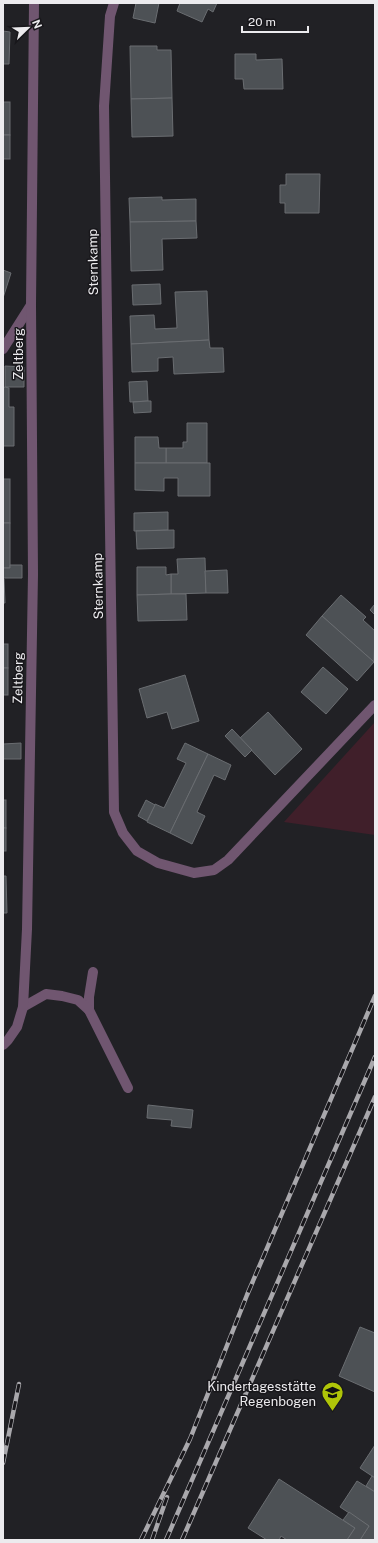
<svg xmlns="http://www.w3.org/2000/svg" width="378" height="1543" font-family="'Public Sans',sans-serif">
  <style>
    .green { fill: #401f2a }
    .building { fill: #4d5155; stroke: #6a6d71 }
    .lines { fill: none; stroke-linecap: round; stroke-linejoin: round }
    .service { stroke: #705670; stroke-width: 10 }
    .minor { stroke: #705670; stroke-width: 10 }
    .rail-casing { stroke: #a9a8ac; stroke-width: 4.5 }
    .rail { stroke: #18171b; stroke-width: 3; stroke-dasharray: 9; stroke-linecap: butt }
    .labels { text-anchor: middle; dominant-baseline: central; stroke-width: 3; stroke-linejoin: round; paint-order: stroke }
    .street-label { font-size: 13px; fill: #ecebee; stroke: #18171b }
    .poi-label { font-size: 13px; fill: #ecebee; stroke: #18171b; text-anchor: end }
  </style>
  <rect width="100%" height="100%" fill="#212125"/>
  <path class="green" d="M375,722V835L284,822Z"/>
  <g class="building">
    <path d="M136,3H159L155,23L133,18Z"/>
    <path d="M180,3H217L213,12L208,9L202,22L177,11Z"/>
    <path d="M3,31L10,32L9,64H3Z"/>
    <path d="M130,46H157V50H171L172,98L131,99Z"/>
    <path d="M235,54H256V60L282,59L283,89H244L243,79H235Z"/>
    <path d="M172,98L173,136L132,137L131,99Z"/>
    <rect x="3" y="102" width="7" height="33"/>
    <rect x="3" y="135" width="7" height="24"/>
    <path d="M286,174H320L319,213H285V203H280V185H286Z"/>
    <path d="M162,197V200L196,199V221L130,222L129,198Z"/>
    <path d="M196,221L197,238L162,239L163,270L131,271L130,222Z"/>
    <path d="M3,270L11,273L3,298Z"/>
    <path d="M160,284L161,304L133,305L132,285Z"/>
    <path d="M207,291L209,340L131,344L130,316L154,315L155,329L177,328L175,292Z"/>
    <path d="M209,340L210,348H223L224,372L174,374L173,357L158,358V371L132,372L131,344Z"/>
    <path d="M5,366L24,367V387H5Z"/>
    <path d="M147,381L148,401L130,402L129,382Z"/>
    <path d="M5,387L9,388V407H14V446H3V388Z"/>
    <path d="M148,401H151V412L134,413L133,402Z"/>
    <path d="M187,423H207V463H166V448H183V442H187Z"/>
    <path d="M135,437H158L159,448H166V463H135Z"/>
    <path d="M135,463H210V496H178V478H164V491L135,490Z"/>
    <rect x="3" y="479" width="7" height="44"/>
    <path d="M168,512V530L134,531V513Z"/>
    <rect x="3" y="523" width="7" height="45"/>
    <path d="M174,530V548L137,549L136,531Z"/>
    <path d="M205,558L206,593L171,594V574H178L177,559Z"/>
    <path d="M10,565H22V578H3V568H10Z"/>
    <path d="M137,567H166V575L171,574V594L137,595Z"/>
    <path d="M227,570L228,593H206L205,571Z"/>
    <path d="M4,579L5,603H3V580Z"/>
    <path d="M171,594H186L187,620L138,621L137,595Z"/>
    <path d="M341,595L366,617L363,620L375,631L374,662L322,616Z"/>
    <path d="M375,604V615L370,610Z"/>
    <path d="M322,616L374,662L357,681L306,635Z"/>
    <rect x="3" y="644" width="5" height="24"/>
    <path d="M323,667L348,689L326,714L301,692Z"/>
    <rect x="3" y="668" width="5" height="27"/>
    <path d="M185,675L199,721L172,729L167,712L147,718L139,689Z"/>
    <path d="M268,712L302,749L275,775L240,738Z"/>
    <path d="M232,729L252,750L245,757L225,736Z"/>
    <path d="M21,743V759H3V744Z"/>
    <path d="M185,743L208,754L170,833L147,822L155,804L164,808L186,763L177,759Z"/>
    <path d="M208,754L231,765L225,780L214,775L197,812L205,816L192,844L170,833Z"/>
    <rect x="3" y="800" width="3" height="28"/>
    <path d="M146,800L155,805L147,821L138,816Z"/>
    <rect x="3" y="828" width="3" height="23"/>
    <path d="M3,876H6L7,913H3Z"/>
    <path d="M148,1105L193,1110L191,1128L171,1126L172,1120L147,1118Z"/>
    <path d="M360,1327L375,1333V1392L339,1376Z"/>
    <path d="M375,1445V1478L360,1468Z"/>
    <path d="M372,1476L375,1478V1492L366,1486Z"/>
    <path d="M279,1479L355,1528L347,1540H287L281,1536L279,1540H267L248,1528Z"/>
    <path d="M357,1481L375,1492V1540H360L369,1526L340,1507Z"/>
    <path d="M349,1512L369,1526L360,1540H347L355,1528L343,1520Z"/>
  </g>
  <g class="lines">
    <g class="service">
      <path d="M93,972L89,997V1010L128,1088"/>
      <path d="M23,1007L46,994L62,996L78,1000L89,1010"/>
    </g>
    <g class="minor">
      <path d="M114,3L110,16L104,106L114,812L123,833L137,851L158,863L194,873L214,870L228,860L375,705"/>
      <path d="M3,349L31,305"/>
      <path d="M3,1045L8,1040L17,1027L23,1007L27,929L33,574L31,305L34,3"/>
    </g>
    <defs>
      <g id="rail">
        <path d="M3,1463L19,1384"/>
        <path d="M141,1540L190,1439L247,1295L375,996"/>
        <path d="M152,1540L167,1497"/>
        <path d="M166,1540L375,1057"/>
        <path d="M182,1540L375,1097"/>
      </g>
    </defs>
    <use href="#rail" class="rail-casing"/>
    <use href="#rail" class="rail"/>
  </g>
  <defs>
    <symbol id="school-pin" viewBox="-11 -11 22 30"><path d="M0 17L-7.5 6A9.5 9.5 0 1 1 7.5 6Z" fill="#afc508" stroke="#18171b"/><path d="M0-5L7-2L0 1L-7-2ZM-4 1L0 2.5L4 1V4Q0 6-4 4Z" fill="#111"/></symbol>
  </defs>
  <g fill-rule="evenodd">
    <use href="#school-pin" x="320" y="1380" width="25" height="34"/>
  </g>
  <g class="labels">
    <g class="street-label">
      <text transform="translate(93 262) rotate(-91)">Sternkamp</text>
      <text transform="translate(18 354) rotate(-90)">Zeltberg</text>
      <text transform="translate(98 586) rotate(-91)">Sternkamp</text>
      <text transform="translate(18 678) rotate(-89)">Zeltberg</text>
    </g>
    <g class="poi-label">
      <text x="316" y="1386">Kindertagesstätte<tspan x="316" dy="15">Regenbogen</tspan></text>
    </g>
  </g>
  <rect width="378" height="1543" fill="none" stroke="#ecebee" stroke-width="8"/>
  <g transform="translate(28 28) rotate(67)" stroke="#18171b" stroke-width="3" paint-order="stroke">
  <path d="M0-3L7 15L0 10L-7 15Z" fill="#ecebee"/>
  <text y="-6" font-size="11" font-weight="bold" text-anchor="middle" fill="#ecebee">N</text>
  </g>
  <path d="M242 26v6h66v-6" fill="none" stroke="#ecebee" stroke-width="2"/>
  <text x="248" y="26" font-size="12" fill="#ecebee" stroke="#18171b" stroke-width="3" paint-order="stroke">20 m</text>
</svg>
